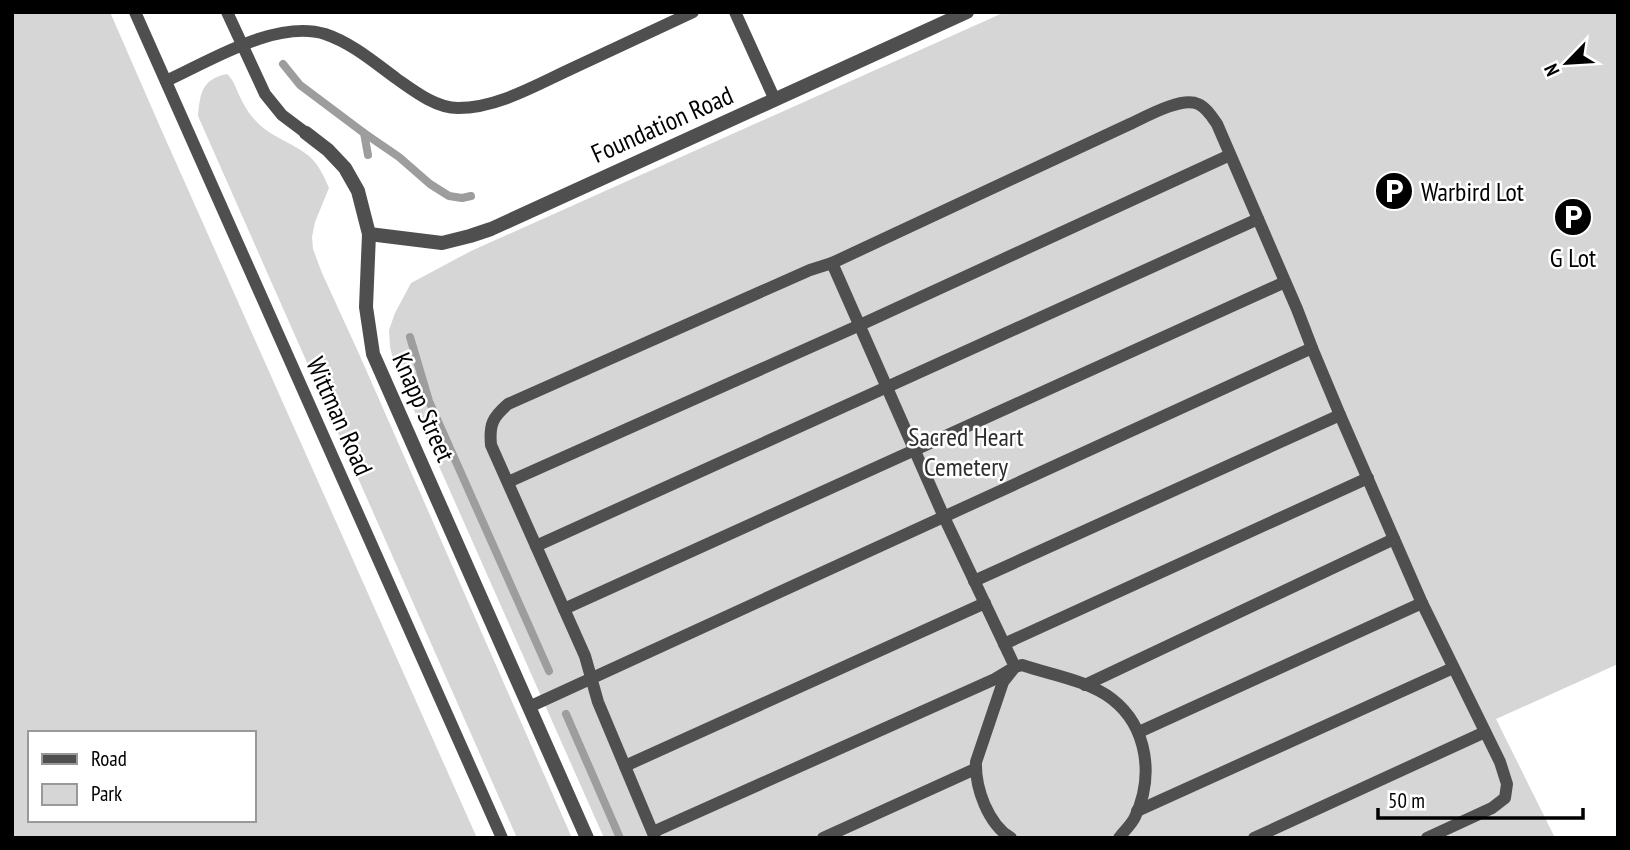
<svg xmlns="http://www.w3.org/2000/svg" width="1630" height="850" font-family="'PT Sans Narrow',sans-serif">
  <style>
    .green { fill: #d6d6d6; fill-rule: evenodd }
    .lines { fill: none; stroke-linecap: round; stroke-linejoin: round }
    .stream { stroke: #9d9d9d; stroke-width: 8 }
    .lane { stroke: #4f4f4f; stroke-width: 12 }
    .street { stroke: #4f4f4f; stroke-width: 14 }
    .labels { text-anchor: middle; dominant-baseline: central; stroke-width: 5; stroke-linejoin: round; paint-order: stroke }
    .street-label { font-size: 26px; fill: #000; stroke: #fff }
    .poi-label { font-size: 26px; fill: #000; stroke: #fff; text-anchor: start }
    .park-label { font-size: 26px; fill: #2d2d2d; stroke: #fff }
  </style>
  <rect width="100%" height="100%" fill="#fff"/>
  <g class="green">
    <path d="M12,12H110L161,129L477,838H12ZM30,733H254V820H30Z"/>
    <path d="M1005,12H1618V664L1496,719L1555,838H604L395,367L390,347L389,330L395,313L411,283L471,251Z"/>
    <path d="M227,74C234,80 236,89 240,97C244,105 249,114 255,120C271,138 292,142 309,156C319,165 324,176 329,188L315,222L312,237L313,249L322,273L360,356L572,838H517L198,116C200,93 202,79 227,74Z"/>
  </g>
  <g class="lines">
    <g class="stream">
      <path d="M283,64L300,85L364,133L368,155"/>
      <path d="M364,133L399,157L430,184L449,196L462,198L471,196"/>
      <path d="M410,337L429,401L549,671"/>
      <path d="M566,714L620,838"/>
    </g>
    <g class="lane">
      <path d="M135,12L502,838"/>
      <path d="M227,12L265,94L282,115L306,133"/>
      <path d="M735,12L775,100"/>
      <path d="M166,81C210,61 276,19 325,34C352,43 375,63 397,79C414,91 436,108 458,108C498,108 538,84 573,68C613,49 653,31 693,12"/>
      <path d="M508,482L860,325L1230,155"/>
      <path d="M536,546L1258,219"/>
      <path d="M974,581L1340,415"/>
      <path d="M564,609L1285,282"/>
      <path d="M1004,644L1368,478"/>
      <path d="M1085,685L1394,539"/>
      <path d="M529,707L1312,348"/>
      <path d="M1139,732L1422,603"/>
      <path d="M625,766L985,603"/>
      <path d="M1137,811L1453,668"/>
      <path d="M653,832L995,679L1015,667L944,517L832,263"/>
      <path d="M655,838L598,702L585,656L491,445C489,424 493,417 508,404L810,270L832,263L1130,124C1145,117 1182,96 1198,104C1206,107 1212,117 1217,124L1297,309L1312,348L1340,415L1422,603L1500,762L1507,784L1505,798L1492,808L1427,838"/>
      <path d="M823,838L975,769"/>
      <path d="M1011,838C988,824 975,788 976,762L1003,682L1015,667L1022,665C1051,675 1087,680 1112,699C1148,727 1154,777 1135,817C1132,824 1124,831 1119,838"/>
      <path d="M1254,838L1485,732"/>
    </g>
    <g class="street">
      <path d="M306,133L328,150L345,168L358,191L369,234L366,307L373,354L587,838"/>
      <path d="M369,234L442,243L470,236L491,229L967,12"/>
    </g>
  </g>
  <defs>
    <symbol id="parking-disc" viewBox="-11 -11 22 22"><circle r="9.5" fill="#000" stroke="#fff"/><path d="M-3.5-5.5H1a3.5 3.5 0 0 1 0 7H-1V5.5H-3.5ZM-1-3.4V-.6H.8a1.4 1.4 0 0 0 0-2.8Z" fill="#fff"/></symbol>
  </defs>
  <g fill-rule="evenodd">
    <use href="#parking-disc" x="1372" y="169" width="44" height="44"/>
    <use href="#parking-disc" x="1551" y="195" width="44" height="44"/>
  </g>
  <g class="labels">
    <g class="street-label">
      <text transform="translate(662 124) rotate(-24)">Foundation Road</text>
      <text transform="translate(424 407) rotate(66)">Knapp Street</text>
      <text transform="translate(340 416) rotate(66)">Wittman Road</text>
    </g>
    <g class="poi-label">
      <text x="1421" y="191">Warbird Lot</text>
      <text x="1573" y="257" text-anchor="middle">G Lot</text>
    </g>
    <g class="park-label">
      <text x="966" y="436">Sacred Heart<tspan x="966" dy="30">Cemetery</tspan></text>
    </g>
  </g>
  <rect width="1630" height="850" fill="none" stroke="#000000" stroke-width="28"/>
  <rect x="28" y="731" width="228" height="91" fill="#ffffff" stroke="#999999" stroke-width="2"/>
  <rect x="42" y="754" width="35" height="10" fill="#4f4f4f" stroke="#999999" stroke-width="2"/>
  <text x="91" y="766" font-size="21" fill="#000000">Road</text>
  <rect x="42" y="784" width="35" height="21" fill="#d6d6d6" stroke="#999999" stroke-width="2"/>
  <text x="91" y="801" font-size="21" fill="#000000">Park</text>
  <g transform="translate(1567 63) rotate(245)" stroke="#ffffff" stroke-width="5" paint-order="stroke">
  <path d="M0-5L12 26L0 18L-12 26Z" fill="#000000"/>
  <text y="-10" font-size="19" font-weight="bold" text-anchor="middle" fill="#000000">N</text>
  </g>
  <path d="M1378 808v10h205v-10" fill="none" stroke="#000000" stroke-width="3.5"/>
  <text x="1388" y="808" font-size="21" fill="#000000" stroke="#ffffff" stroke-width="5" paint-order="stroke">50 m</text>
</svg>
